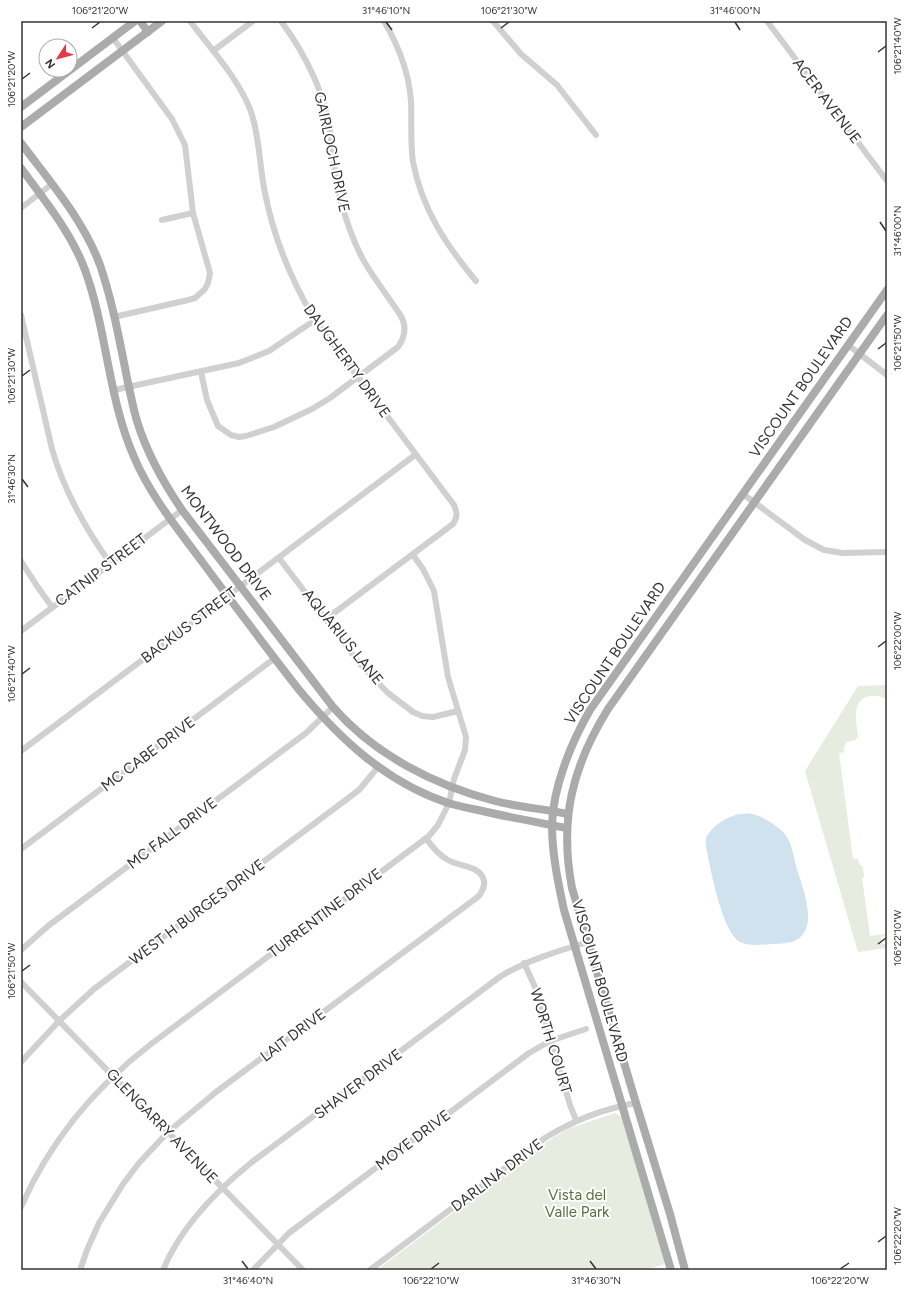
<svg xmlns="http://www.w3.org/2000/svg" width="908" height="1291" font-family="Figtree,sans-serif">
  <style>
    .green { fill: #e6ecdf }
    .water { fill: #cfe2ee }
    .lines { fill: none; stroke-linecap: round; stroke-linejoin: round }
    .minor { stroke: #d0d0d0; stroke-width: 6 }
    .major { stroke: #ababab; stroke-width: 8 }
    .ticks { fill: none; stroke: #333; stroke-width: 1.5 }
    .labels { text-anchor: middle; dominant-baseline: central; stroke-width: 4; stroke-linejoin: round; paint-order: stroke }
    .street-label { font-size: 15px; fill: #333; stroke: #fff }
    .park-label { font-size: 15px; fill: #56703f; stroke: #fff }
    .neatline { fill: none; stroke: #333; stroke-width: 1.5 }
    .ticks-label { font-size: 10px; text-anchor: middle; fill: #333 }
  </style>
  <rect width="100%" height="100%" fill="#fff"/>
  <g class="green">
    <path d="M887,685V699C884,698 881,697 878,696C850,693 856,720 858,737L855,740L847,742L844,747V752L839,753L853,859H858L859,864L863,867L864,877L862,878L870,936L885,934V936L881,937L882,944H886L887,948L858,952L805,771L858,686Z"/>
    <path d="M615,1113L622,1117L665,1264L645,1270H377L548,1141L568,1129Z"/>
  </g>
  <path class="water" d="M740,814C744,814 748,813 752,814C762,816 776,825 783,832C792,841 793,855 796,866C801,883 814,915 805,931C799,943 787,943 776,944C765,944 750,947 740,942C722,932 710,867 706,846C706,843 705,839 707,836C713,825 728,816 740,814Z"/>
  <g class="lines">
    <g class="minor">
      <path d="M190,21C211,49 237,77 250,109C260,136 259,165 265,193C274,239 291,280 315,320L454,505C457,512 458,517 453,524L326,619"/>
      <path d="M384,21C398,45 409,73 411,101C412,121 410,141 413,162C422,209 446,245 476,281"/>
      <path d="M493,21L521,54L557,85L596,135"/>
      <path d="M767,21L887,181"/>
      <path d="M113,38L172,119L185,145L193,213L210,273L208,283L205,289L195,298L188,300L114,317"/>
      <path d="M213,51L253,21"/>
      <path d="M21,208L52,184"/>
      <path d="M162,220L193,213"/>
      <path d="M21,315L52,449C64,491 85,528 110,563"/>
      <path d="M848,345L887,375"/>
      <path d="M201,372L207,400L218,426L231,435L239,437L246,436L274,427L312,409L330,398L398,347C405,337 407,327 401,316C389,298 376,281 365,263C353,242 345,218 339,194C334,174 333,152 330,131C324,90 305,54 281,21"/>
      <path d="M114,390L239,363L269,351L315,320"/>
      <path d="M743,494L805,540L824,550L843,553L887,552"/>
      <path d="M279,558L360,664L388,693L413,712L422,716L433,717L458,711"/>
      <path d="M21,561L37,586L52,607"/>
      <path d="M21,631L182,510"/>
      <path d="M21,751L415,455"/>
      <path d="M21,849L275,658"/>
      <path d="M21,950L48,926L306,733L333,707"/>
      <path d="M524,963L535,987L570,1105L576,1120"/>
      <path d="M21,982L303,1270"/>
      <path d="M21,1062L59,1021L94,989L359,790L378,767"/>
      <path d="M21,1207C50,1141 94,1088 151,1044L429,836L438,825L449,803L454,779L465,750L466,737L448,677L434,591L423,569L413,555"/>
      <path d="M80,1270L87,1250L99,1223L123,1184L139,1163L168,1132L216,1092L479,896C482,891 485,887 484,881C481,865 459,867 448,860C439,855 432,847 426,838"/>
      <path d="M163,1270C181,1226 216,1191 252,1162L501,976C528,960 558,951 588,942"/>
      <path d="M253,1270L289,1233L529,1053L550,1041L586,1029"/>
      <path d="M370,1270L545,1138C574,1120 602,1109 636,1103"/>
    </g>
    <g class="major">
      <path d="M140,21L148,32"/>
      <path d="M21,107L135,21"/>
      <path d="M21,127L162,21"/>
      <path d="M21,143C50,182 83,219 100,265C113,303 120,343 128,383C131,396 133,408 137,421C147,454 163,482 182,510L333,707C375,755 434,785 495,801C519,807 544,809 568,814"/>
      <path d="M21,168C45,201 71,232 85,270C107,330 108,398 134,457C151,497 178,529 203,563C235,606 267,649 300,691C341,740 386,782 448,803C458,806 468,808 478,810C507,817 537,822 567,828"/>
      <path d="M671,1270L564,910C558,882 552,854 552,825C553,787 571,743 590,710L887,290"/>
      <path d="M685,1270L670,1214L636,1103L572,888C559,820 572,767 608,709L887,315"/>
    </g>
  </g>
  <path class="ticks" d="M386,22L392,30M735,22L740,30M92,28L100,22M501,28L509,22M878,52L886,46M22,79L30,73M880,222L886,231M878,349L886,343M22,376L30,370M22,479L28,487M878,647L886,641M22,674L30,668M878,944L886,938M22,971L30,965M878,1242L886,1236M242,1261L248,1269M590,1261L596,1269M431,1269L439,1263M840,1269L849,1263"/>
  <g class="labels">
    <g class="street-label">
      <text transform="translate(827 101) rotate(53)">ACER AVENUE</text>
      <text transform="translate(332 152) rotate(78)">GAIRLOCH DRIVE</text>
      <text transform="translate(347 361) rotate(54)">DAUGHERTY DRIVE</text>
      <text transform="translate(801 387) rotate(-55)">VISCOUNT BOULEVARD</text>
      <text transform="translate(226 543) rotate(53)">MONTWOOD DRIVE</text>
      <text transform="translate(101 570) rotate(-37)">CATNIP STREET</text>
      <text transform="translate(189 625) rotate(-37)">BACKUS STREET</text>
      <text transform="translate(343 637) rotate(51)">AQUARIUS LANE</text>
      <text transform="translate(615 653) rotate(-56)">VISCOUNT BOULEVARD</text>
      <text transform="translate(148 754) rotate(-37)">MC CABE DRIVE</text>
      <text transform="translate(172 833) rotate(-37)">MC FALL DRIVE</text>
      <text transform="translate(197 912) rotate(-37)">WEST H BURGES DRIVE</text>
      <text transform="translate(325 913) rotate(-37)">TURRENTINE DRIVE</text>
      <text transform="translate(600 981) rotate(74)">VISCOUNT BOULEVARD</text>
      <text transform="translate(293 1035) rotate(-37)">LAIT DRIVE</text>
      <text transform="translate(551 1041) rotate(73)">WORTH COURT</text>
      <text transform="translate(358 1084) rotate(-37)">SHAVER DRIVE</text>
      <text transform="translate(162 1126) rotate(46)">GLENGARRY AVENUE</text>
      <text transform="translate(413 1140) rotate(-37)">MOYE DRIVE</text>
      <text transform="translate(497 1175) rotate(-37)">DARLINA DRIVE</text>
    </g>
    <g class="park-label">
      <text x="577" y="1195">Vista del<tspan x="577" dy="17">Valle Park</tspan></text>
    </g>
  </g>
  <rect width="908" height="1291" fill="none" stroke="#ffffff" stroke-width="44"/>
  <g transform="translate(58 58) rotate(234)"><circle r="19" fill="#ffffff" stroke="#adadad"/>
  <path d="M0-3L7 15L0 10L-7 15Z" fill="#e63946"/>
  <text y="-6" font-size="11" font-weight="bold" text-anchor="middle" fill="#333333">N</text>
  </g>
  <rect x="22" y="22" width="864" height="1247" class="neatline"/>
  <g class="ticks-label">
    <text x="100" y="14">106°21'20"W</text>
    <text x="386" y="14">31°46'10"N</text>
    <text x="509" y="14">106°21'30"W</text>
    <text x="735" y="14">31°46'00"N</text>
    <text transform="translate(897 46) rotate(-90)" y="4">106°21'40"W</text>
    <text transform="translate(11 79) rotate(-90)" y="4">106°21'20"W</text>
    <text transform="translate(897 231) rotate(-90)" y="4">31°46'00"N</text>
    <text transform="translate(897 343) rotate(-90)" y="4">106°21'50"W</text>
    <text transform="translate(11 376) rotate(-90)" y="4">106°21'30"W</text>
    <text transform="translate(11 479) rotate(-90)" y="4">31°46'30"N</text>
    <text transform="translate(897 641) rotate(-90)" y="4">106°22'00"W</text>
    <text transform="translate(11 674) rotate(-90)" y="4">106°21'40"W</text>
    <text transform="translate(897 938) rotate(-90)" y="4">106°22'10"W</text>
    <text transform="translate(11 971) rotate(-90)" y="4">106°21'50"W</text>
    <text transform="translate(897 1236) rotate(-90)" y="4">106°22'20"W</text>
    <text x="248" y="1284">31°46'40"N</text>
    <text x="431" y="1284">106°22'10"W</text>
    <text x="596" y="1284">31°46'30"N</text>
    <text x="840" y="1284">106°22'20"W</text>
  </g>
</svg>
